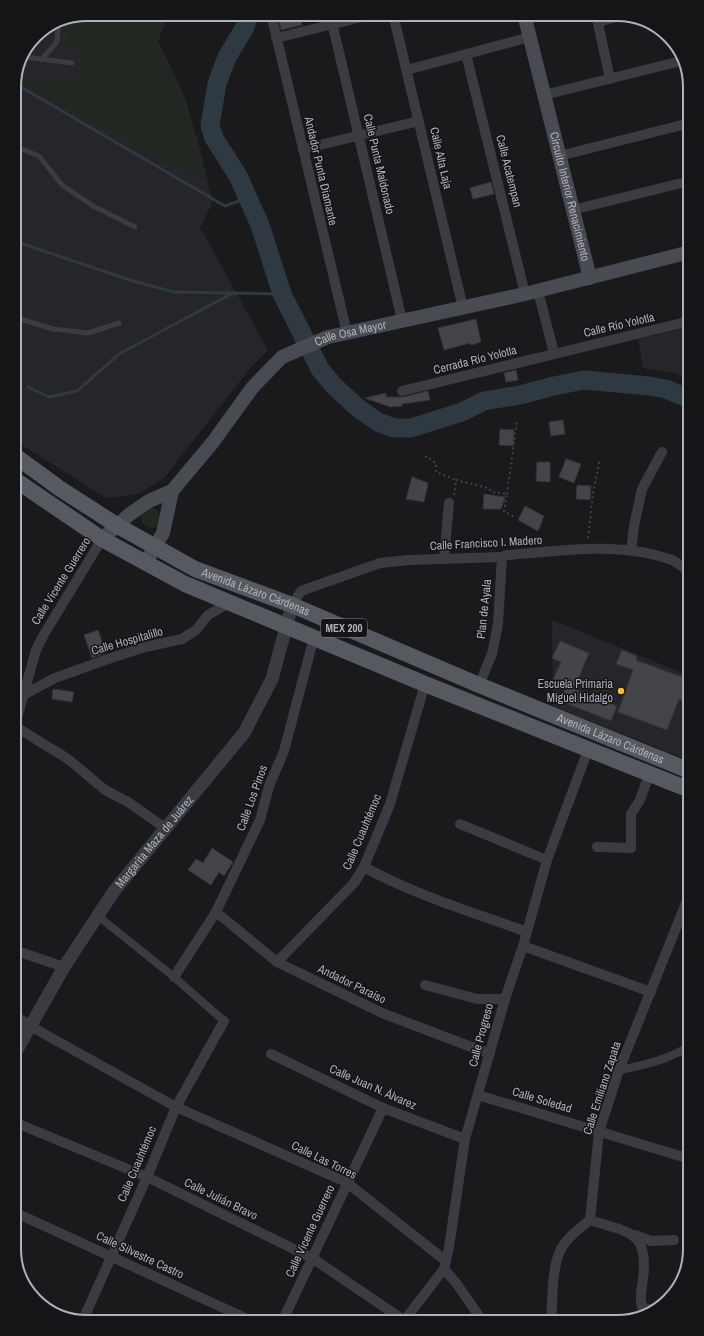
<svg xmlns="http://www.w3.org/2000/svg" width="704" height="1336" font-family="'Archivo Narrow',sans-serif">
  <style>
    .built { fill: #26262a }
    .green { fill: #202821 }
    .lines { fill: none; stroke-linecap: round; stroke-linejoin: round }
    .stream { stroke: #2f3941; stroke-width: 3 }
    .river { stroke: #2f3941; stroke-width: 19 }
    .building { fill: #444549; stroke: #343439 }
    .path { stroke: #414349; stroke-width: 2; stroke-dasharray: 2 3; stroke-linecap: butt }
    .service { stroke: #3b3c42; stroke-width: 5 }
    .pedestrian { stroke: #3b3c42; stroke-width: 8 }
    .minor { stroke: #3b3c42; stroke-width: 10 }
    .tertiary { stroke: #3b3c42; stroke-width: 13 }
    .secondary { stroke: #494b52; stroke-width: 14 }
    .primary { stroke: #575961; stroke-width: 16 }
    .poi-dot { fill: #f5bc39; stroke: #151518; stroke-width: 1.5 }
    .labels { text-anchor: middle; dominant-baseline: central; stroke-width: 3; stroke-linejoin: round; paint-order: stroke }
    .shield { fill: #151518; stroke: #7f828b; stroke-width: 1 }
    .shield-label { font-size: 11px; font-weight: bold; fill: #adb1bc }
    .street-label { font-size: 12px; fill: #adb1bc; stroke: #151518 }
    .poi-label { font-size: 12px; fill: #adb1bc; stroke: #151518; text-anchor: end }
    .rim { fill: none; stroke: #adb1bc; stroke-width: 2 }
  </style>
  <rect width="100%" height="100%" fill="#1a1a1d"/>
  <g class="built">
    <path d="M87,14H169L158,41L185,97L202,158L212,201L211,206L200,227L268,350L252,366L164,478L139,494L106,498L14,440V83L36,35L59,19Z"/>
    <path d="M690,327V379L673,373L643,368L638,339Z"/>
    <path d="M552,620L690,676V761L553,706Z"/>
  </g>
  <g class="green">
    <path d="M87,14H167L156,41L187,114L203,179L159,159L16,79L79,82L82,76L83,52L64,49L68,39L67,18Z"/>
    <circle cx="151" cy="518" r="10"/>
  </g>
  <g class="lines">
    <g class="stream">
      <path d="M14,83L225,206L247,198"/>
      <path d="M14,241L133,281L174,292L232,293"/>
      <path d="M28,387L49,397L77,391L119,354L233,293L282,294"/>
    </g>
    <path class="river" d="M249,14L245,27L227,57L217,84L210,125L214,138L238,176L260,225L282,294L320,369L334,386L358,408L378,422L394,428H411L462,412L484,401L520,395L554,386L584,380L649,386L666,389L690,399"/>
  </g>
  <g class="building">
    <path d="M300,15L302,25L281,30L279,21Z"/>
    <path d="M491,182L494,194L473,199L470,188Z"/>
    <path d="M476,319L481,342L471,345L470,343L444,350L438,328Z"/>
    <path d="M516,370L518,380L506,382L504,373Z"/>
    <path d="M428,391L430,400L402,404V406L390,407L365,398L386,393V397H404Z"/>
    <path d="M563,420L565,434L551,436L549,422Z"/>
    <path d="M500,429L514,430L513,446L499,445Z"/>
    <path d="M566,459L581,464L574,483L559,477Z"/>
    <path d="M537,462H550V482L536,481Z"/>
    <path d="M412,477L428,483L424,502L406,499Z"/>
    <path d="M577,485L591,486L590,500L576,499Z"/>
    <path d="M484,494L505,497L501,509H483Z"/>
    <path d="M525,506L544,516L538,531L518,520Z"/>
    <path d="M98,630L106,653L92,658L84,635Z"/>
    <path d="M560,641L589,653L574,689L617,706L611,721L560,701L567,685L553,680L561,662L552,658Z"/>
    <path d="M622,650L637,656L636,660L690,680V704L679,699L667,730L618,712L633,670L616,664Z"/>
    <path d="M53,689L74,692L72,702L52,699Z"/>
    <path d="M212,848L233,862L224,876L219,872L211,885L188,870L196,859L203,863Z"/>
  </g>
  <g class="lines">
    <g class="path">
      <path d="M425,456L436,463V472L456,480"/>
      <path d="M507,494L517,421"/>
      <path d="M454,495L456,480L488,488L492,492L507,494L504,511L516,518"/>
      <path d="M588,538L593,493L600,459"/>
    </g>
    <g class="service">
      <path d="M26,57L72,63"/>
      <path d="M41,60L57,42L59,20"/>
      <path d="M14,146L39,156L62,185L93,206L135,227"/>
      <path d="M14,317L53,329L88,333L119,323"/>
    </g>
    <g class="pedestrian">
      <path d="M98,916L174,977L224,1021"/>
      <path d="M619,1070C645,1065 667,1060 690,1046"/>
    </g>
    <g class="minor">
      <path d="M271,14L347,333"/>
      <path d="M330,14L402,320"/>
      <path d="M393,14L463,308"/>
      <path d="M596,14L610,79"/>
      <path d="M598,22L624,15"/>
      <path d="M276,38L375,14"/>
      <path d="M466,54L525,294"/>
      <path d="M407,70L530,37"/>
      <path d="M544,95L685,60"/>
      <path d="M303,149L419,121"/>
      <path d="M559,156L690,123"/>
      <path d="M572,210L690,181"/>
      <path d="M538,291L554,353"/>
      <path d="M402,391L690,321"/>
      <path d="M631,551L634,526L642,489L662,452"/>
      <path d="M444,559L449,503"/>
      <path d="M292,605L301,591L380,563L409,560L502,557L507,555C561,551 619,541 672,560C678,563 684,568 690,572"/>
      <path d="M479,685L492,654L498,624L502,557"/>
      <path d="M14,690L25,694"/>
      <path d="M25,694L55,678L108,659L145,647L182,639L196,630L208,615L229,603"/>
      <path d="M16,727L68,759L105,790L128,802L165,828"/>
      <path d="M14,729L36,650L43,636L102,539"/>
      <path d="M460,824L547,860"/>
      <path d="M597,847L631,848V814L640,800L649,774"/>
      <path d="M364,867C415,895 472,912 527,932"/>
      <path d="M216,912L277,962L382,1013L490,1054"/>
      <path d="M523,946L651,992"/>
      <path d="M14,950L64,967"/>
      <path d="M277,962L354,883L364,867L390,804L425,684"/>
      <path d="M174,977L216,912L260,820L269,786L284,751L314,637"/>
      <path d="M425,985L477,999H505"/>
      <path d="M14,1015L30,1026L176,1107L346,1182L446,1261"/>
      <path d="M271,1054L383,1108L465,1139"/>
      <path d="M478,1095L690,1159"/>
      <path d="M14,1122L147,1177L312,1258L405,1321"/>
      <path d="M14,1212L254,1322"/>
      <path d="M590,1220C629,1233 649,1230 643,1279C642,1288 639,1298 642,1307L652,1310"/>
      <path d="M635,1235L651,1241L674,1240"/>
      <path d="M444,1269L457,1284L483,1322"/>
      <path d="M82,1322L147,1177L176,1107L224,1021"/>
      <path d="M282,1322L383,1108"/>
      <path d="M403,1322L444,1269L449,1247L465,1139L505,999L523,946L547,860L588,750"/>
      <path d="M551,1322C553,1300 551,1272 560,1251C566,1238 579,1229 590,1220L599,1132L619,1070L690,893"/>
    </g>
    <path class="tertiary" id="s1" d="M14,1055L64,967L114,891L244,733L272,679L292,605"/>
    <g class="secondary">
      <path id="s2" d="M524,14L590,278"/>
      <path id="s3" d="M102,539L130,514L149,501L172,491L213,442L252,388L282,357L328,337L525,294L690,252"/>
      <path d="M146,562L163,533L172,491"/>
    </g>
    <g class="primary">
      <path id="s4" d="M14,455L59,488L118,526L195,569L292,605L479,685L690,771"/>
      <path d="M14,479L102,539L185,584L425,684L690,790"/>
    </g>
  </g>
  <circle class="poi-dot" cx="621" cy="691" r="4"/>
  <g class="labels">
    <rect class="shield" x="321" y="619" width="46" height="18" rx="3"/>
    <g class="shield-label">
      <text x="344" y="628">MEX 200</text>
    </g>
    <g class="street-label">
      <text transform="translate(441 158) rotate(77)">Calle Alta Laja</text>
      <text transform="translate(379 164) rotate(77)">Calle Punta Maldonado</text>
      <text transform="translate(321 171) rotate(77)">Andador Punta Diamante</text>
      <text transform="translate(509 171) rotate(76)">Calle Acatempan</text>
      <text stroke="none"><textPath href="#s2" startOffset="188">Circuito Interior Renacimiento</textPath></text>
      <text transform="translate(619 325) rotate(-13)">Calle Río Yolotla</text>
      <text stroke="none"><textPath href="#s3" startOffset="332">Calle Osa Mayor</textPath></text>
      <text transform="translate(475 360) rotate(-14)">Cerrada Río Yolotla</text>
      <text transform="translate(486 543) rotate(-3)">Calle Francisco I. Madero</text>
      <text transform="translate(61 581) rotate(-58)">Calle Vicente Guerrero</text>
      <text stroke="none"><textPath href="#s4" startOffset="279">Avenida Lázaro Cárdenas</textPath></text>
      <text transform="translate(484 609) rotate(-84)">Plan de Ayala</text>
      <text transform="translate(127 641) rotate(-16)">Calle Hospitalillo</text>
      <text stroke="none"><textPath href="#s4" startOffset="663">Avenida Lázaro Cárdenas</textPath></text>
      <text transform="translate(252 798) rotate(-70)">Calle Los Pinos</text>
      <text transform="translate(362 832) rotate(-67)">Calle Cuauhtémoc</text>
      <text stroke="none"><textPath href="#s1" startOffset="256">Margarita Maza de Juárez</textPath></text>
      <text transform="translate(352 984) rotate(26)">Andador Paraíso</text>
      <text transform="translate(481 1035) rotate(-75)">Calle Progreso</text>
      <text transform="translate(373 1087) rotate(24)">Calle Juan N. Álvarez</text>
      <text transform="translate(602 1088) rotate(-72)">Calle Emiliano Zapata</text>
      <text transform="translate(542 1100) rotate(17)">Calle Soledad</text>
      <text transform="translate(324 1160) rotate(26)">Calle Las Torres</text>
      <text transform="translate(137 1164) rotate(-67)">Calle Cuauhtémoc</text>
      <text transform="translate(221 1199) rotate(26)">Calle Julián Bravo</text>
      <text transform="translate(310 1231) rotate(-65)">Calle Vicente Guerrero</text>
      <text transform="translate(140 1255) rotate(25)">Calle Silvestre Castro</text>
    </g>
    <g class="poi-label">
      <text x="613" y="684">Escuela Primaria<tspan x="613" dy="14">Miguel Hidalgo</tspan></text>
    </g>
  </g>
  <path d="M0 0H704V1336H0ZM87 21H617A66 66 0 0 1 683 87V1249A66 66 0 0 1 617 1315H87A66 66 0 0 1 21 1249V87A66 66 0 0 1 87 21Z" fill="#151518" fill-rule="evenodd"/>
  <path class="rim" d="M87 21H617A66 66 0 0 1 683 87V1249A66 66 0 0 1 617 1315H87A66 66 0 0 1 21 1249V87A66 66 0 0 1 87 21Z"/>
</svg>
